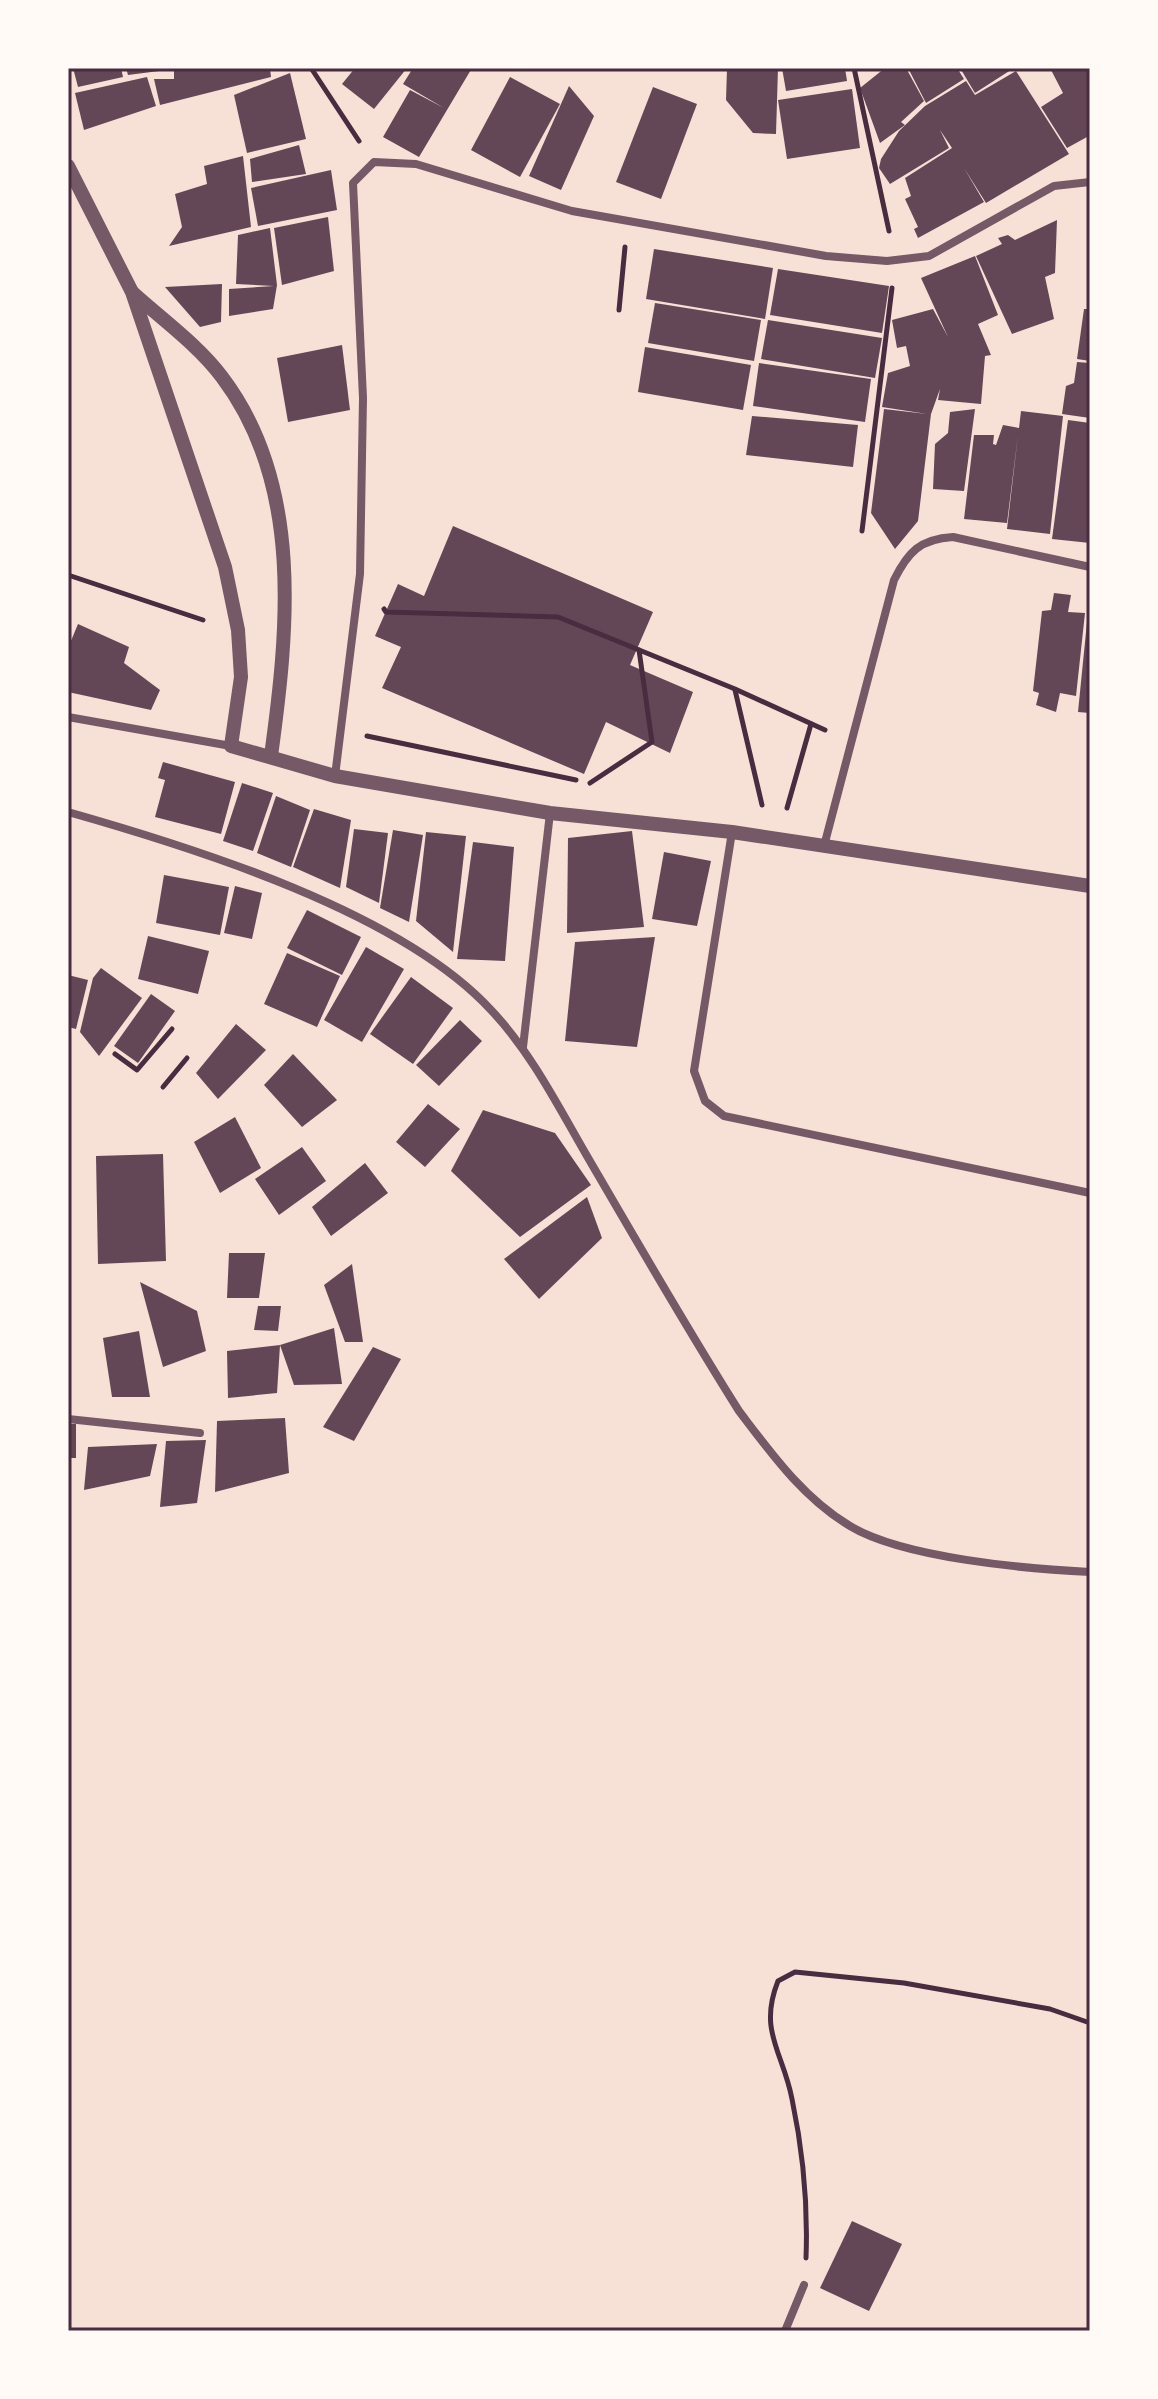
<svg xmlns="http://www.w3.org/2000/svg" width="1158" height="2399" font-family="'Source Sans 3',sans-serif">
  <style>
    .building { fill: #644757 }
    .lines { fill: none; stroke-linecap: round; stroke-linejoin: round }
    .path { stroke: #4a2c40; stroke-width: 5 }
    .minor { stroke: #755966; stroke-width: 8 }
    .tertiary { stroke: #755966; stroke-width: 14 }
    .neatline { fill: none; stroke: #4a2c40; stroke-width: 3 }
  </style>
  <rect width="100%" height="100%" fill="#f7e1d7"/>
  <g class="building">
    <path d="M73,68H121L123,77L78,87Z"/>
    <path d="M126,68H166L167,70L128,75Z"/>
    <path d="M186,68H270L271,77L160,105L154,79H174V71Z"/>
    <path d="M355,68H407L374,109L342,84Z"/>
    <path d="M413,68H472L419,157L383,137L410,90L444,108L403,84Z"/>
    <path d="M727,68H778L776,134L753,133L726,100Z"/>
    <path d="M782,68H845L847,81L786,91Z"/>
    <path d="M885,68H906L924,101L901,122L905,125L880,143L860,88Z"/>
    <path d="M908,68H957L964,79L926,103Z"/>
    <path d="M960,68H1014L975,93Z"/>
    <path d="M1050,68H1090V143L1087,137L1067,148L1041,107L1063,93Z"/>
    <path d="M1016,71L1069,154L986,203L964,168L984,202L918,238L914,229L918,227L905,199L911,196L905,178L952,148L940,130L949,148L890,184L879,168L881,159L899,131L925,106L966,81L975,95Z"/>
    <path d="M290,73L306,139L247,153L234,95Z"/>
    <path d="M147,77L156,106L84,130L75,93Z"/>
    <path d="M510,77L560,104L520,177L471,150Z"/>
    <path d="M569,86L594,116L561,190L529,176Z"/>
    <path d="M653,87L697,104L661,199L616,182Z"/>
    <path d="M852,89L860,148L787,159L778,100Z"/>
    <path d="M299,145L306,174L252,182L250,159Z"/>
    <path d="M243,156L251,227L169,246L182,227L175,194L207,184L204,166Z"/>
    <path d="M331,170L337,210L258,226L251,188Z"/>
    <path d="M328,217L334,271L282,285L274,228Z"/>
    <path d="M1057,220L1055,273L1045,277L1054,319L1012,334L976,256L1002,244L998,238L1008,235L1015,240Z"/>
    <path d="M270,228L277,285L273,309L229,316V289L274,286L236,284L238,235Z"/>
    <path d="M654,249L773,268L765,319L646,299Z"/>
    <path d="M975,256L998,315L978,324L991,355L985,356L981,404L938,400L940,389L931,414L918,521L895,549L871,513L884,409L927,414L882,407L888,373L910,366L906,346L897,348L892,320L933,309L948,337L921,278Z"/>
    <path d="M778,269L889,286L882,333L770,315Z"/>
    <path d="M222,284L221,322L200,327L165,287Z"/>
    <path d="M655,303L761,320L754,361L648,343Z"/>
    <path d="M1084,309H1090V361L1077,359Z"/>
    <path d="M768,320L882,338L875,378L761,359Z"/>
    <path d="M342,345L350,410L288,422L277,358Z"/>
    <path d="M645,347L751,365L743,410L638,392Z"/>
    <path d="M1077,362L1090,363V418L1062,414L1066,386L1074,383Z"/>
    <path d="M759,363L871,379L865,422L753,406Z"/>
    <path d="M975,409L964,491L933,489L935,444L948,433L950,412Z"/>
    <path d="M1021,411L1063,416L1050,534L1007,529L1018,435L1007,523L964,519L974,435H994L993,444L996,445L1003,425L1019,428Z"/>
    <path d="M752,416L858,425L853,467L746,455Z"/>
    <path d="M1068,420L1090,423V543L1052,539Z"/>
    <path d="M453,526L653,612L630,665L693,692L670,753L606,722L584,774L382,688L401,647L375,636L398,584L424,596Z"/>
    <path d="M1054,593L1071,595L1068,612L1085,613L1076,696L1060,693L1056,712L1036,705L1039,693L1033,691L1042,611L1051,610Z"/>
    <path d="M1088,612H1090V713L1078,712Z"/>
    <path d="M78,624L129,647L124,663L160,690L151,710L68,692V648Z"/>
    <path d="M163,762L235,782L221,834L155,817L165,780L158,778Z"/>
    <path d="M242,783L273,793L253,851L223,841Z"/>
    <path d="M276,796L310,810L291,867L257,853Z"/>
    <path d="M314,809L351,820L340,888L293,867Z"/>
    <path d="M354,829L388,833L379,903L346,887Z"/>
    <path d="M393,830L423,835L409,922L380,908Z"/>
    <path d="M632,831L644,927L567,933L568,838Z"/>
    <path d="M426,832L466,836L453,952L416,921Z"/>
    <path d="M473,842L514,847L505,961L457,959Z"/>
    <path d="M664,852L711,861L697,926L652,919Z"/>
    <path d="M164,875L229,887L220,935L156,923Z"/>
    <path d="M235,886L262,893L252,939L224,933Z"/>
    <path d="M307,910L361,937L342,975L287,948Z"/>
    <path d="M148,936L209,951L198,994L138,979Z"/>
    <path d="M655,937L637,1047L565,1041L575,942Z"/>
    <path d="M366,947L404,969L362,1042L324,1020Z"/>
    <path d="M287,953L340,976L317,1027L264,1004Z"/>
    <path d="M101,968L142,998L99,1056L80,1032L93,978Z"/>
    <path d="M68,975L88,980L76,1029L68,1027Z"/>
    <path d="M411,977L453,1008L413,1064L370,1034Z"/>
    <path d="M151,994L175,1011L138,1063L114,1046Z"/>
    <path d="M460,1020L482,1041L439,1086L416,1065Z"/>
    <path d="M236,1024L266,1050L218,1099L196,1073Z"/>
    <path d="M293,1054L337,1100L302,1127L264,1085Z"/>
    <path d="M428,1104L460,1129L425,1167L396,1142Z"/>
    <path d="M483,1110L555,1133L591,1185L520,1237L451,1171Z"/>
    <path d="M235,1117L261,1168L220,1193L194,1142Z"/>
    <path d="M302,1147L326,1181L279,1215L255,1179Z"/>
    <path d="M163,1154L166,1261L98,1264L96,1156Z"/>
    <path d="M365,1163L388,1193L331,1236L312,1207Z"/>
    <path d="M587,1197L602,1238L539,1299L504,1259Z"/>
    <path d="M229,1253H265L259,1298H227Z"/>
    <path d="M352,1264L363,1342H345L324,1285Z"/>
    <path d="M140,1282L197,1311L206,1351L163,1367Z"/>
    <path d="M258,1306H281L278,1331L254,1330Z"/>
    <path d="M334,1328L342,1384L294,1385L280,1345Z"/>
    <path d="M139,1331L150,1397H112L103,1338Z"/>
    <path d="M280,1345L277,1393L228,1398L227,1351Z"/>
    <path d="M373,1347L401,1359L354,1441L323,1427Z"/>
    <path d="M285,1418L289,1473L215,1492L217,1421Z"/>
    <rect x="68" y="1424" width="8" height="34"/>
    <path d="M206,1440L197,1503L160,1507L166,1441Z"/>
    <path d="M157,1444L150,1476L84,1490L88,1447Z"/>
    <path d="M852,2221L902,2244L869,2311L820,2288Z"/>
  </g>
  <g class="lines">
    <g class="path">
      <path d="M311,68L359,141"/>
      <path d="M854,68L889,231"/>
      <path d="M619,310L625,247"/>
      <path d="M862,531L892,288"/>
      <path d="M68,575L203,620"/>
      <path d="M384,609L386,612L558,617L735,689L825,730"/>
      <path d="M735,690L762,805"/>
      <path d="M367,736L576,780"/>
      <path d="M590,783L652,742L639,650"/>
      <path d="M787,808L811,724"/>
      <path d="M115,1054L137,1070L172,1029"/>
      <path d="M163,1087L187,1058"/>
      <path d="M806,2258C808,2205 803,2151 792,2099C783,2052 758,2031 778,1981L795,1972L904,1983L1050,2009L1090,2023"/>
      <path d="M637,2331H647"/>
    </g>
    <g class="minor">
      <path d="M68,717L231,746"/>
      <path d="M335,776L360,574L363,398L353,183L374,162L416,164L572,211L826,256L887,261L929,256L1054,186L1090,182"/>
      <path d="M68,812C195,848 401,912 491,1010C531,1052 558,1106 587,1156C637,1242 686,1327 739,1411C771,1453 803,1498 850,1526C903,1558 1027,1569 1090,1572"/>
      <path d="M732,832L694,1071L705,1101L724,1116L1090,1193"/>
      <path d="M824,846L894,580C908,552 920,539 953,537L1090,567"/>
      <path d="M523,1047L550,813"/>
      <path d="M68,1419L200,1433"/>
      <path d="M785,2331L804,2285"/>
    </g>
    <g class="tertiary">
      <path d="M68,166L132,292L225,567L238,630L241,677L231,746L335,776L550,813L732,832L1090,886"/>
      <path d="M133,293C163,320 198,345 222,377C304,485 288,632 271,756"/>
    </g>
  </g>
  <rect width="1158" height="2399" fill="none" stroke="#fffaf5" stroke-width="140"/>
  <rect x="70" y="70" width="1018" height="2259" class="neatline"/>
</svg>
